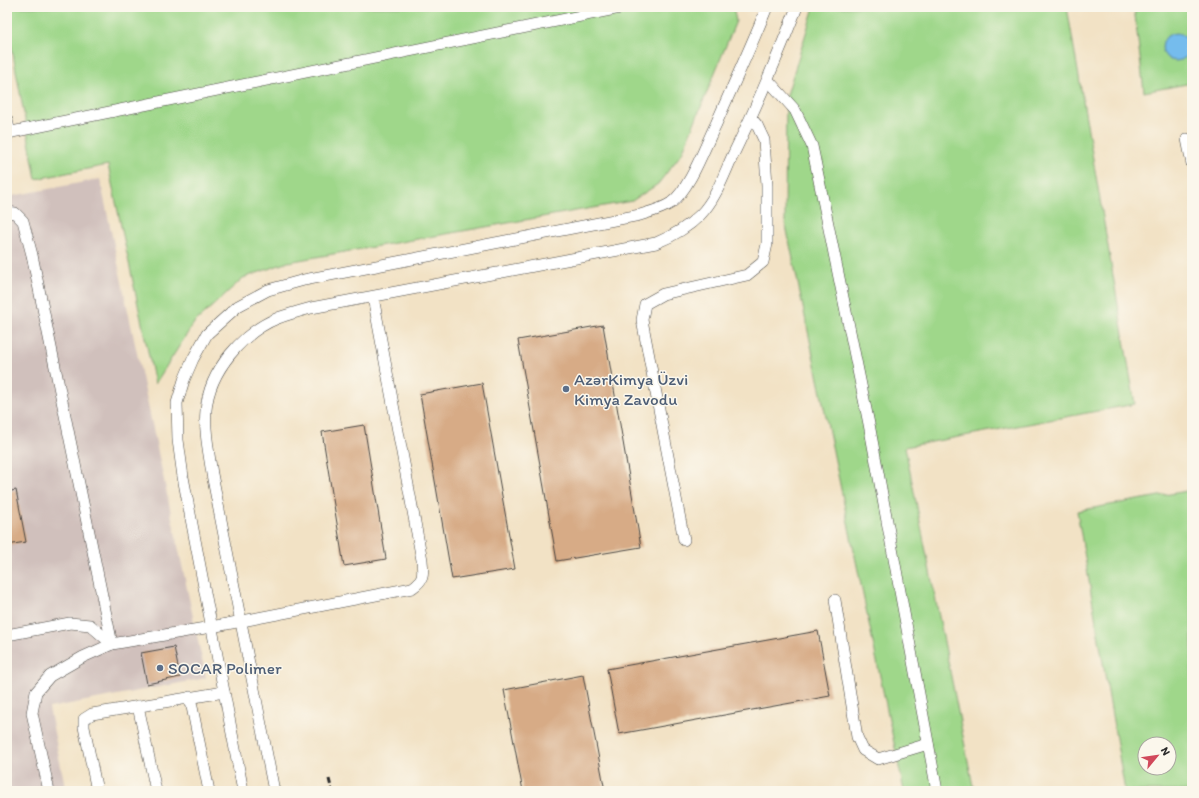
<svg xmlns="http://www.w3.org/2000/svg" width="1199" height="798" font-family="Itim,sans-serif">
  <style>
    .industrial { fill: #d0c0bc }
    .green { fill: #9fd78a; stroke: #65815a; fill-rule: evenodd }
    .water { fill: #75bced; stroke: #50748c }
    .building { fill: #d7ab86 }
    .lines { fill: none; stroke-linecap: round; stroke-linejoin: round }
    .service-casing { stroke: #494642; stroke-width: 12 }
    .service { stroke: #fff; stroke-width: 11 }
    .rail { stroke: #2b2b2b; stroke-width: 3; stroke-dasharray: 6 3; stroke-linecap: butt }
    .service-dot { fill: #5c6f8a; stroke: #fbf7ec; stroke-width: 1.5 }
    .labels { text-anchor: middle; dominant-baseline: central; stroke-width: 3; stroke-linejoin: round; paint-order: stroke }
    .service-label { font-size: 17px; fill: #4e5e75; stroke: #fbf7ec; text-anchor: start }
  </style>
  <rect width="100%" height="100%" fill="#fbf7ec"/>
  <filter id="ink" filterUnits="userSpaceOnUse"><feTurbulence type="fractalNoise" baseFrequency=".025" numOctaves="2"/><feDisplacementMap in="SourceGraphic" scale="8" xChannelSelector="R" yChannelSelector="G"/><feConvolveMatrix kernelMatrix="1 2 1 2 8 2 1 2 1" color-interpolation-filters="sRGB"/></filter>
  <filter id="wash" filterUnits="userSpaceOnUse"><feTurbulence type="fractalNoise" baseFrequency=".012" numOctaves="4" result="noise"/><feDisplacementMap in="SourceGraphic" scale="16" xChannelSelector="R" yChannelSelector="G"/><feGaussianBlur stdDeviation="0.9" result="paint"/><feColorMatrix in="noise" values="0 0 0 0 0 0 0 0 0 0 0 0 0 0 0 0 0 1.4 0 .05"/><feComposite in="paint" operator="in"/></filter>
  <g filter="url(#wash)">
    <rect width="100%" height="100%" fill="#f2e2c5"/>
    <path class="industrial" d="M100,179L206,678L49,708L66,791H7V197Z"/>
    <g class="green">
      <path d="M7,7H733L736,21L682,153L658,184L632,201L288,262L243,278L194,323L155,384L108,165L36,179L7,22Z"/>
      <path d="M814,7H1067L1135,404L905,447L974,791H904L785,221L786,98Z"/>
      <path d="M1134,7H1192V83L1144,92Z"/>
      <path d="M1192,490V791H1125L1077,511ZM1145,744H1169V768H1145Z"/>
    </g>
    <circle class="water" cx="1176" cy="47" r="14"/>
    <g id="blocks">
      <g class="building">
        <path d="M603,325L641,547L557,561L518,340Z"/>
        <path d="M482,383L515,569L452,579L420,394Z"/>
        <path d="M364,425L386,559L344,566L322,432Z"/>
        <path d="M16,490L26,542L7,545V492Z"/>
        <path d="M818,631L830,696L619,734L607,669Z"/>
        <path d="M174,647L180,677L147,684L141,653Z"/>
        <path d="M583,675L605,791H523L504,690Z"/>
      </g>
    </g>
  </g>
  <g filter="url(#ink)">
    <use href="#blocks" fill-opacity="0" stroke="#494642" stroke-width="1"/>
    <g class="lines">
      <defs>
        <g id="service">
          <path d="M768,80L795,110L812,146L869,424L937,791"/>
          <path d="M7,120L10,133"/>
          <path d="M7,133L625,7"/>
          <path d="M1187,139L1192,164"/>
          <path d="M7,212L15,213L23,221L32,255L112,644"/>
          <path d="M684,540L642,320L645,304L663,294L747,275L763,262L767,244V185L764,140L757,125L751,118"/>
          <path d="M835,600L857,737L863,750L878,759L928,744"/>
          <path d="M7,635L70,623L90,625L112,644"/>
          <path d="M190,697L209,791"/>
          <path d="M138,706L156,791"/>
          <path d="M49,791L32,713L36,692L50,676L83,657L112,644L211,627L412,588C425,579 423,575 422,560L373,297"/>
          <path d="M97,791L84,727V719L92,714L224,692"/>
          <path d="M243,791L183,477L178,440L177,403L184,380L193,359L207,334L238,306L268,290L304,280L640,215C650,212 662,209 671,203C690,189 705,146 716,124C733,85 751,47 767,7"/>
          <path d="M274,791L212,474C209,453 204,431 206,410C209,371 243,332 278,318C289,314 300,311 311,308L656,243C673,236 687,228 700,215C715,200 723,177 732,157C756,108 777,58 797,7"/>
        </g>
      </defs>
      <use href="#service" class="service-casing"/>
      <use href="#service" class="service"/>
      <path class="rail" d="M329,779L332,791"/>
    </g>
  </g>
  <g class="service-dot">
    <circle cx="566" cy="389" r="4"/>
    <circle cx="160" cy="668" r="4"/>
  </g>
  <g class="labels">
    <g class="service-label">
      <text x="574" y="379">AzərKimya Üzvi<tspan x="574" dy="20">Kimya Zavodu</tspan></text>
      <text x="168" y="668">SOCAR Polimer</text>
    </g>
  </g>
  <rect width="1199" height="798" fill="none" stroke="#fbf7ec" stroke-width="24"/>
  <g transform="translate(1157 756) rotate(61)"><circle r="19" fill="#fbf7ec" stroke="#a8a59f"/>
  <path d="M0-3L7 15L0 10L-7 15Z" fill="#d1495b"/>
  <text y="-6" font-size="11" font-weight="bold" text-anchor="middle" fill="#2b2b2b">N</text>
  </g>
</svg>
